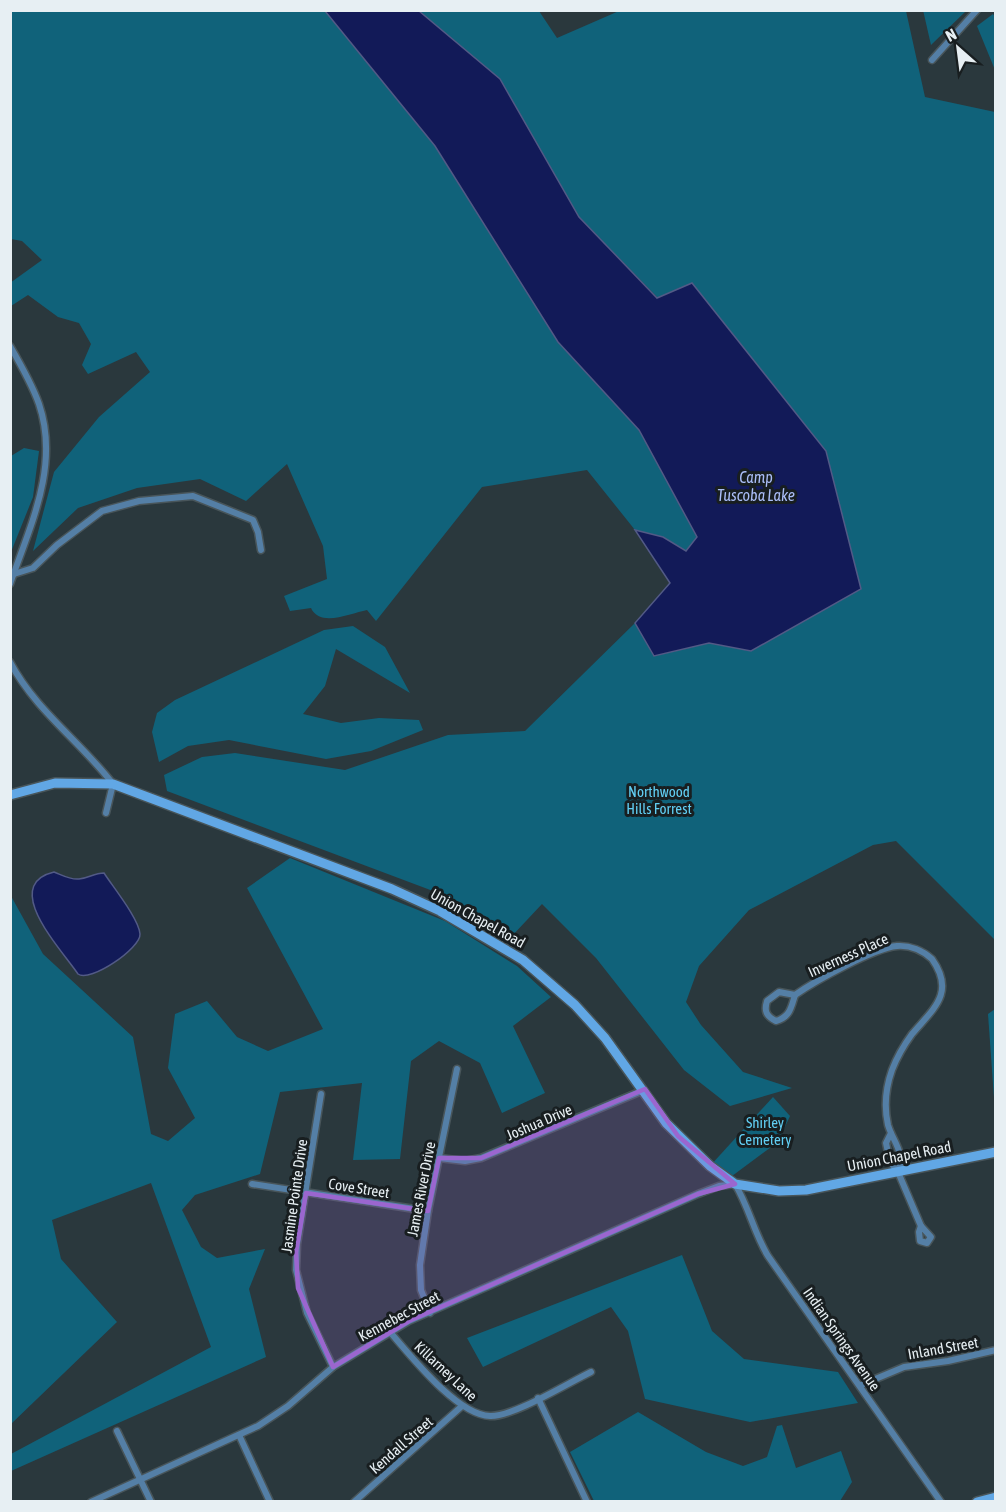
<svg xmlns="http://www.w3.org/2000/svg" width="1006" height="1512" font-family="'Asap Condensed',sans-serif">
  <style>
    .green { fill: #10627a }
    .water { fill: #121a58; stroke: #525a86; stroke-width: 1.5 }
    .lines { fill: none; stroke-linecap: round; stroke-linejoin: round }
    .street-casing { stroke: #48555a; stroke-width: 9 }
    .secondary-casing { stroke: #48555a; stroke-width: 12 }
    .street { stroke: #547fa6; stroke-width: 6 }
    .secondary { stroke: #61a7e5; stroke-width: 9 }
    .marked { fill: #9b66cf; fill-opacity: 0.2; stroke: #9b66cf; stroke-width: 4.5; stroke-linejoin: round }
    .labels { text-anchor: middle; dominant-baseline: central; stroke-width: 6; stroke-linejoin: round; paint-order: stroke }
    .park-label { font-size: 15px; fill: #61cef3; stroke: #181e20 }
    .street-label { font-size: 15px; fill: #e7eff3; stroke: #181e20 }
    .water-label { font-size: 16px; font-style: italic; fill: #aabdf7; stroke: #181e20 }
  </style>
  <rect width="100%" height="100%" fill="#2a383d"/>
  <g class="green">
    <path d="M923,10H966V11L931,45Z"/>
    <path d="M11,11H325L435,146L558,342L639,430L697,537L686,551L663,537L635,530L587,470L482,487L376,621L367,610C351,613 320,628 311,608L290,611L284,596L327,579L323,546L287,464L246,501L200,479L137,488L78,508L33,551L54,472L99,417L150,372L136,352L88,374L82,365L91,344L79,323L58,317L28,295L11,306L10,283L42,260L22,241L11,239Z"/>
    <path d="M419,11H539L557,38L619,11H906L925,97L995,112V940L896,841L873,845L749,910L699,966L686,1002L701,1025L743,1072L792,1088L730,1106L684,1070L596,958L542,904L511,937L433,891L167,791L164,775L202,757L235,753L345,770L448,735L525,731L635,623L654,656L709,643L751,651L658,298L579,217L500,79Z"/>
    <path d="M993,14L996,19L995,70L977,26Z"/>
    <path d="M24,448L39,451L33,497L11,552V456Z"/>
    <path d="M353,626L385,647L410,693L336,649L325,686L303,714L341,723L379,718L419,720L423,730L371,751L326,759L229,740L188,746L159,762L152,732L157,713L175,700L324,630Z"/>
    <path d="M290,858L445,921L517,966L551,997L513,1026L545,1093L502,1113L480,1063L439,1041L411,1061L400,1159L353,1160L362,1083L280,1092L260,1174L195,1195L182,1210L201,1247L217,1258L265,1249L249,1289L266,1357L11,1471V1454L211,1347L151,1183L52,1220L61,1259L117,1322L11,1424V896L43,954L133,1037L151,1134L168,1141L195,1118L168,1068L175,1014L207,1001L237,1037L268,1051L323,1029L247,888Z"/>
    <path d="M995,1009V1112L988,1014Z"/>
    <path d="M773,1097L790,1116L778,1142L728,1179L710,1166Z"/>
    <path d="M682,1255L712,1331L744,1359L838,1372L858,1403L750,1422L645,1399L628,1331L611,1307L483,1367L467,1338Z"/>
    <path d="M638,1412L706,1452L743,1466L767,1457L777,1426L782,1425L796,1468L841,1451L852,1482L840,1501H594L570,1452Z"/>
  </g>
  <g class="water">
    <path d="M325,11H419L500,79L579,217L657,298L692,283L826,451L861,589L751,651L709,643L654,656L635,623L670,583L635,530L663,537L686,551L697,537L639,430L558,342L435,146Z"/>
    <path d="M54,872C62,875 70,880 79,879C89,878 94,873 104,873C113,887 139,919 140,934C141,948 90,983 78,974C61,949 0,885 54,872Z"/>
  </g>
  <g class="lines">
    <defs>
      <g id="street">
        <path d="M932,60L977,10"/>
        <path d="M10,346C21,365 32,384 39,404C60,466 30,526 10,584"/>
        <path d="M14,574L33,568L57,545L102,511L139,501L193,496L253,520L258,532L261,550"/>
        <path d="M10,662C36,711 80,741 113,784L106,813"/>
        <path d="M779,992L795,995C791,1008 790,1017 776,1021C766,1016 764,1011 767,1001Z"/>
        <path d="M795,995C815,981 874,948 897,946C910,945 923,951 932,959C956,993 933,1009 912,1034C904,1045 897,1057 892,1070C886,1087 884,1107 888,1125C893,1142 906,1153 898,1172L890,1162L886,1143L891,1133"/>
        <path d="M321,1094L297,1244L296,1270L307,1313L333,1367"/>
        <path d="M439,1158L465,1161L481,1158L644,1090"/>
        <path d="M898,1172L921,1226"/>
        <path d="M252,1184L428,1211"/>
        <path d="M921,1226L931,1237L927,1243L920,1241L919,1232Z"/>
        <path d="M430,1313L421,1290L420,1265L428,1211L457,1069"/>
        <path d="M390,1332C411,1356 457,1415 490,1416C513,1417 568,1383 591,1372"/>
        <path d="M861,1385L904,1367L948,1361L996,1350"/>
        <path d="M538,1398L587,1502"/>
        <path d="M117,1431L151,1502"/>
        <path d="M239,1435L270,1502"/>
        <path d="M91,1502L258,1426L288,1406L333,1367L409,1321L698,1194L719,1186L735,1184C749,1207 754,1233 768,1256L941,1502"/>
        <path d="M354,1502L462,1406"/>
      </g>
      <g id="secondary">
        <path d="M10,795L55,783L113,784L392,889L440,911L523,960L575,1005L605,1038L666,1123L710,1166L735,1184L779,1191L806,1190L996,1152"/>
        <path d="M977,1502L996,1497"/>
      </g>
    </defs>
    <use href="#street" class="street-casing"/>
    <use href="#secondary" class="secondary-casing"/>
    <use href="#street" class="street"/>
    <use href="#secondary" class="secondary"/>
  </g>
  <path class="marked" d="M645,1089L678,1136L735,1184L698,1194L409,1321L333,1367L298,1288L296,1252L306,1193L428,1211L439,1158H481Z"/>
  <g class="labels">
    <g class="park-label">
      <text x="659" y="791">Northwood<tspan x="659" dy="17">Hills Forrest</tspan></text>
      <text x="765" y="1122">Shirley<tspan x="765" dy="17">Cemetery</tspan></text>
    </g>
    <g class="street-label">
      <text transform="translate(478 918) rotate(29)">Union Chapel Road</text>
      <text transform="translate(848 955) rotate(-24)">Inverness Place</text>
      <text transform="translate(539 1122) rotate(-23)">Joshua Drive</text>
      <text transform="translate(899 1156) rotate(-11)">Union Chapel Road</text>
      <text transform="translate(359 1188) rotate(9)">Cove Street</text>
      <text transform="translate(421 1189) rotate(-79)">James River Drive</text>
      <text transform="translate(294 1196) rotate(-82)">Jasmine Pointe Drive</text>
      <text transform="translate(399 1316) rotate(-28)">Kennebec Street</text>
      <text transform="translate(842 1339) rotate(55)">Indian Springs Avenue</text>
      <text transform="translate(943 1348) rotate(-10)">Inland Street</text>
      <text transform="translate(446 1371) rotate(43)">Killarney Lane</text>
      <text transform="translate(401 1445) rotate(-41)">Kendall Street</text>
    </g>
    <g class="water-label">
      <text x="756" y="477">Camp<tspan x="756" dy="18">Tuscoba Lake</tspan></text>
    </g>
  </g>
  <rect width="1006" height="1512" fill="none" stroke="#e7eff3" stroke-width="24"/>
  <g transform="translate(958 48) rotate(332)" stroke="#181e20" stroke-width="4.5" paint-order="stroke">
  <path d="M0-4.5L10 22L0 15L-10 22Z" fill="#e7eff3"/>
  <text y="-9" font-size="16" font-weight="bold" text-anchor="middle" fill="#e7eff3">N</text>
  </g>
</svg>
